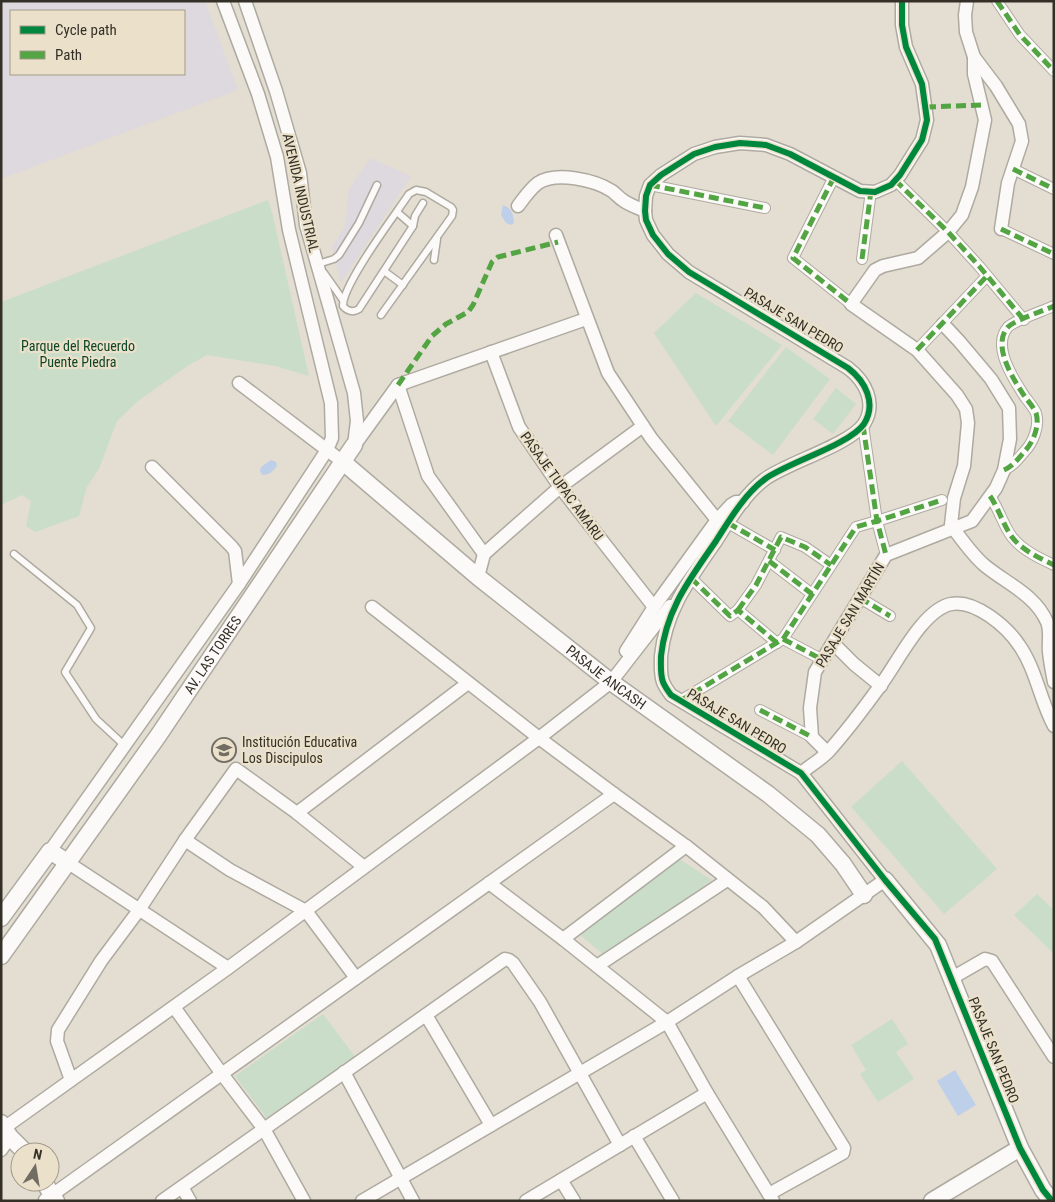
<svg xmlns="http://www.w3.org/2000/svg" width="1055" height="1202" font-family="'Roboto Condensed',sans-serif">
  <style>
    .industrial { fill: #ded8df; fill-rule: evenodd }
    .green { fill: #caddc8 }
    .water { fill: #becfea }
    .lines { fill: none; stroke-linecap: round; stroke-linejoin: round }
    .service-casing { stroke: #aeaaa0; stroke-width: 9 }
    .pedestrian-casing { stroke: #aeaaa0; stroke-width: 12 }
    .minor-casing { stroke: #aeaaa0; stroke-width: 15 }
    .tertiary-casing { stroke: #aeaaa0; stroke-width: 19 }
    .service { stroke: #fbfaf8; stroke-width: 6 }
    .pedestrian { stroke: #fbfaf8; stroke-width: 10 }
    .minor { stroke: #fbfaf8; stroke-width: 12 }
    .tertiary { stroke: #fbfaf8; stroke-width: 16 }
    .quiet { stroke: #53a442; stroke-width: 5; stroke-dasharray: 10 5; stroke-linecap: butt }
    .cycleway-casing { stroke: #ebe1cb; stroke-width: 9 }
    .cycleway { stroke: #00873e; stroke-width: 6 }
    .labels { text-anchor: middle; dominant-baseline: central; stroke-width: 4.5; stroke-linejoin: round; paint-order: stroke }
    .street-label { font-size: 14px; fill: #343027; stroke: #ebe1cb }
    .park-label { font-size: 14px; fill: #0d4627; stroke: #ebe1cb }
    .poi-label { font-size: 14px; fill: #343027; stroke: #ebe1cb; text-anchor: start }
  </style>
  <rect width="100%" height="100%" fill="#e4ded2"/>
  <g class="industrial">
    <path d="M1,1H205L238,90L1,179ZM11,11H184V74H11Z"/>
    <path d="M370,158L411,176L341,283L332,247L345,227L349,189Z"/>
  </g>
  <g class="green">
    <path d="M268,200L272,212L309,376L275,366L207,355L189,365L138,401L117,421L99,469L87,487L79,516L35,532L26,526L31,501L22,495L1,505V302Z"/>
    <path d="M696,293L782,345L716,426L654,333Z"/>
    <path d="M786,347L830,379L773,455L728,421Z"/>
    <path d="M836,388L856,404L833,434L813,419Z"/>
    <path d="M902,761L997,869L944,914L851,807Z"/>
    <path d="M679,859L712,880L605,956L579,934Z"/>
    <path d="M1037,894L1054,910V954L1014,915Z"/>
    <path d="M323,1014L356,1058L268,1120L235,1076Z"/>
    <path d="M892,1019L908,1044L896,1052L914,1079L878,1102L860,1074L866,1070L851,1045Z"/>
  </g>
  <g class="water">
    <path d="M503,205C512,209 513,213 514,223L511,225L506,223L501,215Z"/>
    <path d="M271,460L276,462L277,466C273,471 270,475 262,475L260,471L261,467Z"/>
    <path d="M955,1070L976,1105L958,1116L937,1081Z"/>
  </g>
  <g class="lines">
    <defs>
      <g id="service">
        <path d="M397,212L413,226"/>
        <path d="M434,260L437,239"/>
        <path d="M318,264L334,259L339,255L359,223L377,185"/>
        <path d="M384,271L403,285"/>
        <path d="M324,273L343,300"/>
        <path d="M381,315L452,216L453,210L451,207L426,192L416,190L409,194C395,215 342,285 343,306C347,311 353,313 359,309L413,226L415,216L423,203"/>
        <path d="M14,554L77,605L91,628L65,672L96,719L124,745"/>
      </g>
      <g id="pedestrian">
        <path d="M997,1L1020,35L1054,71"/>
        <path d="M1013,169L1054,189"/>
        <path d="M834,177L793,258L851,304"/>
        <path d="M895,180L948,232L979,266L1024,320"/>
        <path d="M650,185L765,208"/>
        <path d="M1001,229L1054,254"/>
        <path d="M862,259L871,191"/>
        <path d="M917,350L987,276"/>
        <path d="M863,425L877,521L886,555"/>
        <path d="M1004,470C1013,466 1018,459 1024,452C1033,443 1040,426 1036,413C1034,408 1029,402 1025,397C1014,380 991,346 1008,327C1015,320 1043,311 1054,306"/>
        <path d="M990,496C999,509 1003,525 1012,537C1022,550 1039,558 1054,565"/>
        <path d="M728,523L775,550"/>
        <path d="M769,561L812,594"/>
        <path d="M691,578L730,616L738,610L777,643"/>
        <path d="M860,598L890,616"/>
        <path d="M738,610L756,585L781,537L805,547L831,565"/>
        <path d="M783,639L823,660"/>
        <path d="M680,701L783,639L856,527L877,521L942,500"/>
        <path d="M760,710L812,737"/>
      </g>
      <g id="minor">
        <path d="M245,1L276,91L300,173L306,225L354,393L357,421L354,445"/>
        <path d="M967,1L965,15L966,32L974,57V74L985,120L972,187L962,215L948,232L918,258L883,266L875,270L851,304L917,350L957,395L966,409L968,423L964,466L954,498L951,525C961,539 971,553 983,564C1005,583 1035,594 1047,622C1051,631 1048,642 1049,652C1050,662 1052,672 1054,682"/>
        <path d="M974,57L996,86L1019,124L1022,141L1008,183L1001,229"/>
        <path d="M518,206C524,198 530,189 538,183C556,171 595,180 612,191C616,194 619,198 624,201C630,205 638,208 645,211"/>
        <path d="M556,235L608,373L651,438L717,520"/>
        <path d="M491,352L519,427L560,487L654,607"/>
        <path d="M239,383L343,462"/>
        <path d="M398,385L428,476L484,554L478,577"/>
        <path d="M356,443L398,385L586,319"/>
        <path d="M152,467L231,546L235,551L239,584"/>
        <path d="M484,554L560,487L643,426"/>
        <path d="M372,607L539,738L614,794L686,846L763,907L796,942"/>
        <path d="M833,643L854,664L881,686"/>
        <path d="M626,651L654,607L717,520L731,505L736,502H743"/>
        <path d="M827,752L812,737L810,708L815,672L886,555L972,521L996,488L1004,470L1010,439L1009,408L991,379L959,341L943,324"/>
        <path d="M801,773C810,766 820,760 828,752C846,732 864,708 880,686C897,664 922,610 951,604C975,599 1007,627 1019,645C1036,669 1040,700 1054,726"/>
        <path d="M297,813L468,683"/>
        <path d="M185,840L230,870L306,911L356,978"/>
        <path d="M50,851L239,584L327,450L332,438L331,403L289,230L277,157L258,94L223,1"/>
        <path d="M67,862L228,968"/>
        <path d="M489,883L563,939L667,1022L707,1093L773,1201"/>
        <path d="M563,939L686,846"/>
        <path d="M597,966L727,880"/>
        <path d="M738,976L844,1148L843,1153L769,1194"/>
        <path d="M952,978L985,959L992,961L1054,1057"/>
        <path d="M174,1007L222,1074L264,1129L304,1201"/>
        <path d="M426,1015L491,1125"/>
        <path d="M344,1072L413,1201"/>
        <path d="M71,1080L57,1041L58,1030L101,961L139,910L185,840L236,769L297,813L364,867"/>
        <path d="M4,1128L228,968L539,738L611,682L670,606"/>
        <path d="M634,1136L673,1201"/>
        <path d="M1,1150L10,1137"/>
        <path d="M561,1180L574,1201"/>
        <path d="M182,1187L190,1201"/>
        <path d="M45,1200L614,794"/>
        <path d="M162,1201L505,959L509,960L513,963L540,1002L620,1145"/>
        <path d="M362,1201L667,1022L738,976L796,942L885,880L801,773L671,695C668,691 665,687 663,682C660,674 661,665 661,656C666,609 690,579 716,541C730,519 744,495 765,479C789,462 849,445 864,424C877,403 865,381 848,368L689,272L668,254L653,235L646,220L645,211L646,196L650,185L661,175L694,154L715,147L740,143L766,145L790,154L860,191L875,192L891,185L900,175L922,140L927,120L922,84L906,47L902,25V1"/>
        <path d="M526,1201L707,1093"/>
      </g>
      <g id="tertiary">
        <path id="s1" d="M343,462L478,577L611,682L768,794L818,835L843,864L864,895"/>
        <path d="M885,880L938,945L1020,1148L1043,1190L1052,1201"/>
        <path d="M1,918L50,851L67,862"/>
        <path id="s2" d="M1,956L158,736L354,445"/>
        <path d="M1,1123L10,1137L25,1152"/>
        <path d="M44,1182L56,1201"/>
        <path d="M932,1201L1020,1148"/>
      </g>
    </defs>
    <use href="#service" class="service-casing"/>
    <use href="#pedestrian" class="pedestrian-casing"/>
    <use href="#minor" class="minor-casing"/>
    <use href="#tertiary" class="tertiary-casing"/>
    <use href="#service" class="service"/>
    <use href="#pedestrian" class="pedestrian"/>
    <use href="#minor" class="minor"/>
    <use href="#tertiary" class="tertiary"/>
    <g class="quiet">
      <path d="M997,1L1020,35L1054,71"/>
      <path d="M926,107L982,105"/>
      <path d="M1013,169L1054,189"/>
      <path d="M834,177L793,258L851,304"/>
      <path d="M895,180L948,232L979,266L1024,320"/>
      <path d="M650,185L765,208"/>
      <path d="M1001,229L1054,254"/>
      <path d="M862,259L871,191"/>
      <path d="M917,350L987,276"/>
      <path d="M398,385L432,336L446,324L468,312L473,305L492,262L498,257L558,242"/>
      <path d="M863,425L877,521L886,555"/>
      <path d="M1004,470C1013,466 1018,459 1024,452C1033,443 1040,426 1036,413C1034,408 1029,402 1025,397C1014,380 991,346 1008,327C1015,320 1043,311 1054,306"/>
      <path d="M990,496C999,509 1003,525 1012,537C1022,550 1039,558 1054,565"/>
      <path d="M728,523L775,550"/>
      <path d="M769,561L812,594"/>
      <path d="M691,578L730,616L738,610L777,643"/>
      <path d="M860,598L890,616"/>
      <path d="M738,610L756,585L781,537L805,547L831,565"/>
      <path d="M783,639L823,660"/>
      <path d="M680,701L783,639L856,527L877,521L942,500"/>
      <path d="M760,710L812,737"/>
    </g>
    <defs>
      <path id="cycleway" d="M902,1V25L906,47L922,84L927,120L922,140L900,175L891,185L875,192L860,191L790,154L766,145L740,143L715,147L694,154L661,175L650,185L646,196L645,211L646,220L653,235L668,254L689,272L848,368C865,381 877,403 864,424C849,445 789,462 765,479C744,495 730,519 716,541C690,579 666,609 661,656C661,665 660,674 663,682C665,687 668,691 671,695L801,773L885,880L935,939L1020,1148L1043,1190L1052,1201"/>
    </defs>
    <use href="#cycleway" class="cycleway-casing"/>
    <use href="#cycleway" class="cycleway"/>
  </g>
  <defs>
    <symbol id="school-ring" viewBox="-11 -11 22 22"><circle r="9.5" fill="#ebe1cb" stroke="#726d63" stroke-width="1.5"/><path d="M0-5L7-2L0 1L-7-2ZM-4 1L0 2.5L4 1V4Q0 6-4 4Z" fill="#726d63"/></symbol>
  </defs>
  <g fill-rule="evenodd">
    <use href="#school-ring" x="210" y="736" width="28" height="28"/>
  </g>
  <g class="labels">
    <g class="street-label">
      <text transform="translate(301 193) rotate(77)">AVENIDA INDUSTRIAL</text>
      <text transform="translate(794 320) rotate(31)">PASAJE SAN PEDRO</text>
      <text transform="translate(562 486) rotate(54)">PASAJE TUPAC AMARU</text>
      <text transform="translate(850 615) rotate(-59)">PASAJE SAN MARTÍN</text>
      <text stroke="none"><textPath href="#s2" startOffset="368">AV. LAS TORRES</textPath></text>
      <text stroke="none"><textPath href="#s1" startOffset="340">PASAJE ANCASH</textPath></text>
      <text transform="translate(737 721) rotate(31)">PASAJE SAN PEDRO</text>
      <text transform="translate(994 1050) rotate(68)">PASAJE SAN PEDRO</text>
    </g>
    <g class="park-label">
      <text x="78" y="346">Parque del Recuerdo<tspan x="78" dy="16">Puente Piedra</tspan></text>
    </g>
    <g class="poi-label">
      <text x="242" y="742">Institución Educativa<tspan x="242" dy="16">Los Discipulos</tspan></text>
    </g>
  </g>
  <rect width="1055" height="1202" fill="none" stroke="#343027" stroke-width="5"/>
  <rect x="10" y="10" width="175" height="65" fill="#ebe1cb" stroke="#a29a89"/>
  <rect x="20" y="26" width="25" height="8" fill="#00873e" stroke="#a29a89"/>
  <text x="55" y="35" font-size="15" fill="#343027">Cycle path</text>
  <rect x="20" y="51" width="25" height="8" fill="#53a442" stroke="#a29a89"/>
  <text x="55" y="60" font-size="15" fill="#343027">Path</text>
  <g transform="translate(35 1167) rotate(12)"><circle r="24" fill="#ebe1cb" stroke="#a29a89"/>
  <path d="M0-4L9 19L0 12L-9 19Z" fill="#726d63"/>
  <text y="-8" font-size="14" font-weight="bold" text-anchor="middle" fill="#343027">N</text>
  </g>
</svg>
